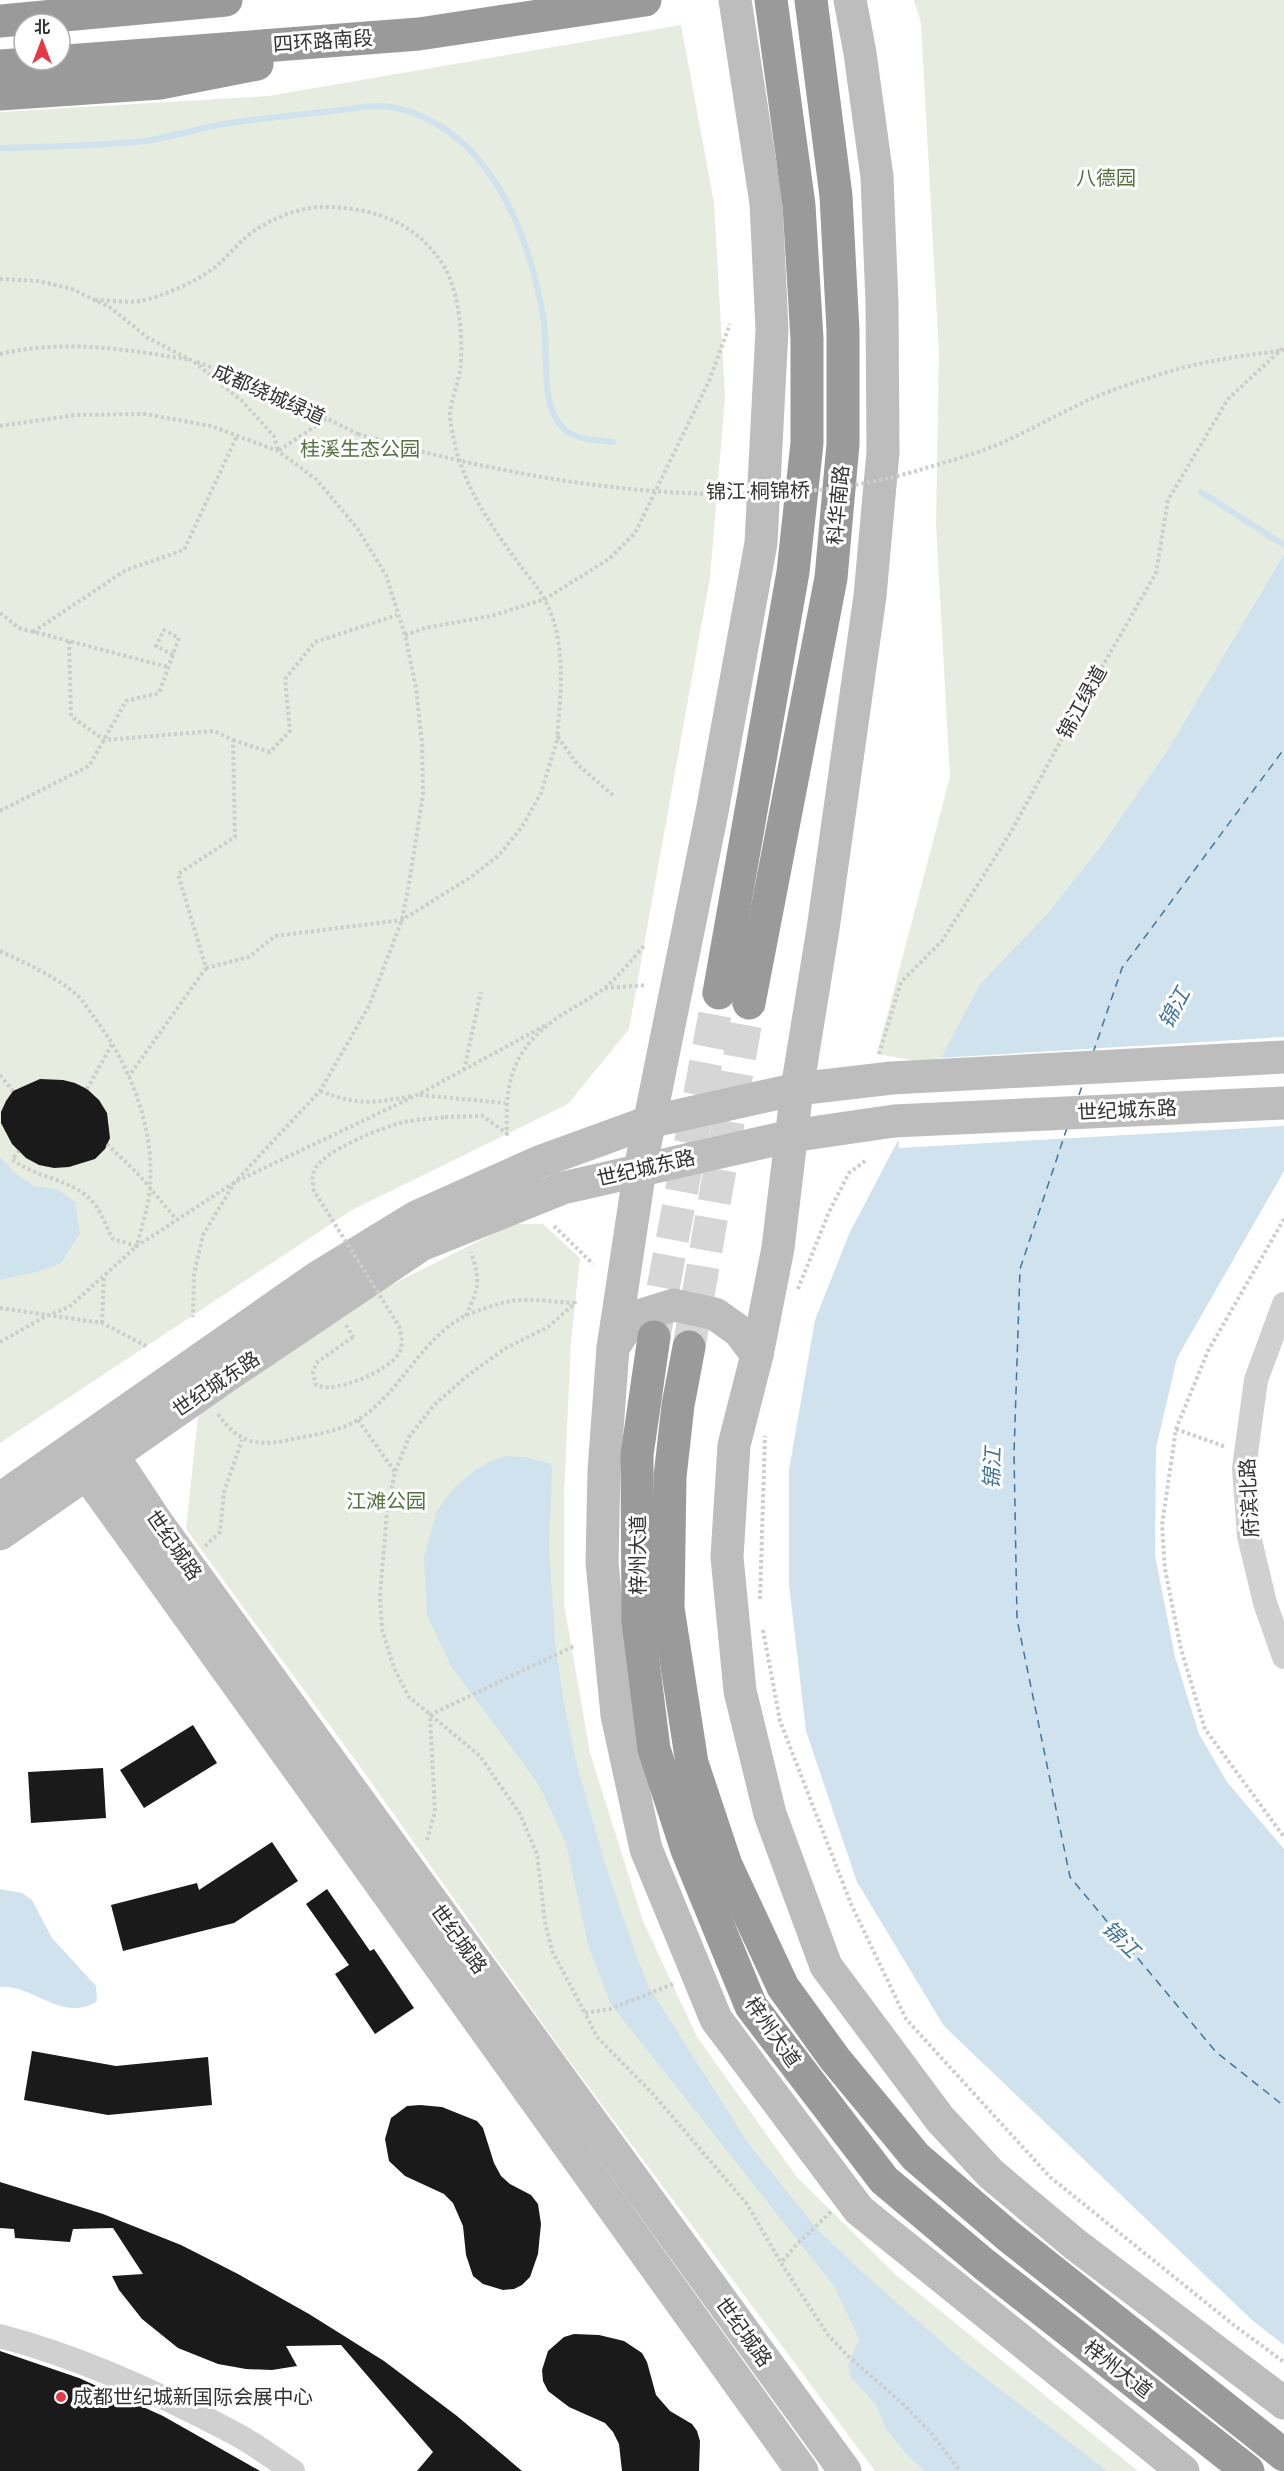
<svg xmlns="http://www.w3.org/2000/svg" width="1284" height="2471" font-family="Raleway,'Noto Sans SC',sans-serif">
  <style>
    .green { fill: #e6ecdf }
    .water { fill: #cfe2ee }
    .pier { fill: #fff }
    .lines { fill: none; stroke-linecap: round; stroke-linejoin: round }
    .stream { stroke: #cfe2ee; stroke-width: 6 }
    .ferry { stroke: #3f7597; stroke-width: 1.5; stroke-dasharray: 8 6; stroke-linecap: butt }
    .building { fill: #1a1a1a }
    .highway-tunnel { stroke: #d6d6d6; stroke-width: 33; stroke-dasharray: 33 16; stroke-linecap: butt }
    .path { stroke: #cdcdcd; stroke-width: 4; stroke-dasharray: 3 3; stroke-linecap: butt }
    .street { stroke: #d0d0d0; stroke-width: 24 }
    .secondary { stroke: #bdbdbd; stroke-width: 33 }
    .highway { stroke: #9a9a9a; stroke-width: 33 }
    .path-bridge { stroke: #cdcdcd; stroke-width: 4; stroke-dasharray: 3 3; stroke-linecap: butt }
    .poi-dot { fill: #e63946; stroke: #fff; stroke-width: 2 }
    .labels { text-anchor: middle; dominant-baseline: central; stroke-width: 6; stroke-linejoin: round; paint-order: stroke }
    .street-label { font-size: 20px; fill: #333; stroke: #fff }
    .park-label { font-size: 20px; fill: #56703f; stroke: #fff }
    .poi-label { font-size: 20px; fill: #333; stroke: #fff; text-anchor: start }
    .water-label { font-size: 21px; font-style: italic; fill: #3f7597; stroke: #fff }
  </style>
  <rect width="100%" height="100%" fill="#fff"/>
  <g class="green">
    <path d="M914,0H1284V554L1168,749L1104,842L1047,914L980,984L939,1065L877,1054L950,777L936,524L939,353L921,23Z"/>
    <path d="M681,25L714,203L725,397L710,577L629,1029L568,1104L352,1210L0,1443V112L268,96Z"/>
    <path d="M513,1224H543L580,1258L571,1341L564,1494V1604L590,1753L643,1921L697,2037L796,2176L895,2274L1138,2471H875L562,2051L361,1768L186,1529L198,1416L357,1302Z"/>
  </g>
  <g class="water">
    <path d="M1284,554V1171L1177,1358L1156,1448L1155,1555L1175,1657L1199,1734L1227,1782L1284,1849V2345L1252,2320L944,2026L857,1882L806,1731L789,1584V1470L815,1320L849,1234L980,984L1047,914L1104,842L1168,749Z"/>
    <path d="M0,1157L15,1173L34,1186L57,1189L75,1202L80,1233L61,1263L40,1271L0,1280Z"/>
    <path d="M505,1456L526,1457L551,1464L552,1471L549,1547L555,1641L564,1704L577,1765L606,1867L637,1958L649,1987L748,2143L818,2230L862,2272L967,2364L1107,2471H925L908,2456L886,2429L876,2405L851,2377L848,2365L859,2339L834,2286L610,2003L588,1944L566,1843L539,1785L451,1666L427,1615L424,1556L437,1511L453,1489L474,1471L489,1462Z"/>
    <path d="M0,1889L22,1893L32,1900L52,1938L96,1986L97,2001C63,2024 33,1984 0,1987Z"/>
  </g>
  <path class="pier" d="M1284,1037V1126L899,1148L898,1134L939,1058Z"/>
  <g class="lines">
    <g class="stream">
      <path d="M0,148C48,147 97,146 145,141C172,137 198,128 225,124C260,118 297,115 333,111C352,109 376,103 396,108C491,130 530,235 544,322C549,353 539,401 562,427C573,440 597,440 613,442"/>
      <path d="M1201,492L1284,545"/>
    </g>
    <g class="ferry">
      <path d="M1093,1053L1122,968L1284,749"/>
      <path d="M1079,1095L1083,1083"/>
      <path d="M1067,1128L1020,1269L1014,1454L1017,1619L1070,1877L1216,2052L1284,2106"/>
    </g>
  </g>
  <g class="building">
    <path d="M40,1079L63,1080L75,1083L87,1089L99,1100L107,1113L110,1138L105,1149L95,1159L69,1167L54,1168L39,1165L26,1158L12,1144L1,1123V1112L6,1101L13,1091Z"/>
    <path d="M193,1725L217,1763L144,1808L120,1770Z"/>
    <path d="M103,1768L106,1818L31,1823L28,1772Z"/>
    <path d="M272,1842L298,1881L234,1923L123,1951L111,1905L197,1883L199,1890Z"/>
    <path d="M327,1889L370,1951L374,1949L414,2008L375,2034L335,1974L349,1965L306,1904Z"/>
    <path d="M32,2051L116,2066L208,2057L212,2105L108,2115L24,2100Z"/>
    <path d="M420,2105L442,2107L477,2121L483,2128L494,2163L501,2176L510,2184L531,2195L538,2204L541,2224L538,2254L530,2277L522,2285L514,2289L503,2290L483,2284L473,2276L466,2255L463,2226L453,2203L444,2194L405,2176L389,2161L385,2139L391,2118L407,2106Z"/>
    <path d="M0,2182L103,2214L181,2245L238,2274L309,2314L384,2361L457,2416L522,2471H417L433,2452L341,2345L286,2346L297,2366L272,2370L246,2369L218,2364L178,2348L142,2319L119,2290L112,2276L143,2274L113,2228L73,2229L70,2242L15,2238L14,2229L0,2228Z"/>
    <path d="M574,2334L599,2335L624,2341L642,2353L647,2362L656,2395L670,2411L692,2424L697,2431L700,2441L699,2471H622L619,2444L613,2432L605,2423L569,2407L548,2391L543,2381L542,2370L548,2351L564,2337Z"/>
    <path d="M0,2351L79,2378L163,2416L260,2471H0Z"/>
  </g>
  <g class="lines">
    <g class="highway-tunnel">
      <path d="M654,1336L719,993"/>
      <path d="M689,1347L749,1003"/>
    </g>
    <g class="path">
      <path d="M0,279L38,281L72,289L111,308L148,338L193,361L242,401L274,436L278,451L326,419"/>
      <path d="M95,300C109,300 126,303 140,301C162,297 197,281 214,268C228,257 239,241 254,231C272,218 303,206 326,207C376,208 418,223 445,268C459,291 464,343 460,370C458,384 451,399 450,414C450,423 453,436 455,445C466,490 492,527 519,564C527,575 538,587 545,600C567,643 561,692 557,738"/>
      <path d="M0,354C63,339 127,349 190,360"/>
      <path d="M197,362L260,385L358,434"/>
      <path d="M0,426L76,415L145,414L211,426L278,451L316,479L357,528L386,575L405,635L416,688L422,743L423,794L409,884L402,920L369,1006L320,1091L235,1182L203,1235L194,1274L193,1317"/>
      <path d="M0,613L19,628L168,667"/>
      <path d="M33,632L126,570L184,550L237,436"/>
      <path d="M405,635L425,628L491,616L545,599L609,559L635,533L709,381L730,324"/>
      <path d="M69,641L71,716L104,740L214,731L233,740L235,837L178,874L206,968L129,1076"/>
      <path d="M233,740L270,752L290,731L285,679L315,642L397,615"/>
      <path d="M0,811L89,766L126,701L159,693L179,638L164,630L156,646L173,655"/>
      <path d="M0,951C27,964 53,975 76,994C83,1000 88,1009 93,1016C129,1062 155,1128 150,1187C149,1206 141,1227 137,1246L113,1239C107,1229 103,1216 96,1206C76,1178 38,1180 12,1159L19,1151"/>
      <path d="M206,968L249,957L275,936L402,920L471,877L499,855L522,827L541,793L558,737L577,764L614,796"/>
      <path d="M605,988L647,985"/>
      <path d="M879,1054L901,982L942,941L1011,832L1083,700L1156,573L1168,500L1228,399L1284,347"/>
      <path d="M464,1070L481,992"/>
      <path d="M0,1075L13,1091"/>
      <path d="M87,1089L112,1044"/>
      <path d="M320,1091C360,1106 372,1103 412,1096"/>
      <path d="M420,1095L505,1103"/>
      <path d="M445,1117L483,1116L507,1134C505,1087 510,1055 549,1024C565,1011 586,1002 603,989C618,978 631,960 644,946"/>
      <path d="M107,1144L140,1176L176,1219"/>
      <path d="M1284,1219L1208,1351L1176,1429L1162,1525L1165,1569L1181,1649L1205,1729L1284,1837"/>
      <path d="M554,1226L593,1264"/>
      <path d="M798,1289L829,1212L849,1173L865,1161"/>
      <path d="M0,1308L102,1323L148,1347"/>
      <path d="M466,1316C479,1286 481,1284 471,1252"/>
      <path d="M102,1323L104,1276"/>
      <path d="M346,1325L353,1337"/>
      <path d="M0,1342L46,1316L69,1307L137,1246L235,1182L419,1094L548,1024"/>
      <path d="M218,1414C238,1442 255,1447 289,1440C312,1435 339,1432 359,1419C402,1392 421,1337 467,1315C480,1310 498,1303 511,1301C531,1298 555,1302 575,1303L548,1327L506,1348L467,1376L434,1405L409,1437L395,1472L387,1512L380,1596L382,1629L394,1668L409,1697L480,1756L520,1814L537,1854L545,1922L552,1951L585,2013"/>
      <path d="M358,1420L395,1472"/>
      <path d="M1176,1429L1226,1447"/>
      <path d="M205,1546L220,1532L224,1492L242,1440"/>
      <path d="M760,1599L765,1436"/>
      <path d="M763,1630L780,1721L851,1904L906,2019L1050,2177L1235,2326L1284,2362"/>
      <path d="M427,1840L435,1812L430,1715L574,1646"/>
      <path d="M673,1984L610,2009L585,2013L597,2037L653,2094L747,2204L781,2263"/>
      <path d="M831,2212L797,2244L781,2263L828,2335L848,2356L903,2404L932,2434L960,2471"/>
    </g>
    <g class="street">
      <path d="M1284,1304L1256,1380L1244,1468L1249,1536L1265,1603L1284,1657"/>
      <path d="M0,2336C81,2357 161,2394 234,2433C255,2444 273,2458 293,2471"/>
    </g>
    <g class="secondary">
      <path d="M735,0L766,203L772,329L761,543L712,812L640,1169L613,1348L604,1471L602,1563L617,1715L646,1849L716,2019L859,2210L1183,2471"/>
      <path d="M850,0L860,53L877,177L882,303L883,452L870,596L823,929L797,1089L778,1248L757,1355L734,1445L727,1557L740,1691L770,1814L826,1966L940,2119L991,2174L1076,2245L1284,2403"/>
      <path d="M613,1348L632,1318L674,1305L715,1314L739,1331L757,1355"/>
      <path d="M101,1438L158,1524L845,2471"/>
      <path d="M74,1456L802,2471"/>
      <path d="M0,1499L318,1277L416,1217L539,1162L649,1122L797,1089L892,1078L1284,1057"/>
      <path d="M0,1534L228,1375L421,1245L563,1188L791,1136L894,1121L1284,1103"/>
    </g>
    <g class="highway">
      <path d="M0,21L226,0"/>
      <path d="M0,66L419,34L645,0"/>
      <path d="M0,94L160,83L257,64"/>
      <path d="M719,993L793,572L807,443V339L799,205L771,0"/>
      <path d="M749,1003L831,578L843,444V331L836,196L811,0"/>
      <path d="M654,1337L637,1455L638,1621L654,1749L687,1850L751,2006L884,2180L985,2265L1248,2471"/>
      <path d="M689,1347L678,1405L670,1477L668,1608L692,1763L726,1865L783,1987L835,2059L916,2157L1007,2235L1284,2455"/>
    </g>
    <g class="path-bridge">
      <path d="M358,434C527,484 755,522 926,468C950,461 975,454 999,444C1038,427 1076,403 1116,389C1147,378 1180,367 1213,361C1236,356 1260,354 1284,350"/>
      <path d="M353,1337L316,1363L313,1373L316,1385C320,1386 325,1388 329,1387C348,1387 389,1370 399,1353C404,1345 401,1335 399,1326L314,1191C313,1184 311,1176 315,1169C324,1150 384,1127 404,1122C417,1119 432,1119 445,1117"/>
    </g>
  </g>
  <circle class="poi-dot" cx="61" cy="2397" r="6"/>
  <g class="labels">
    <g class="street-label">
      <text transform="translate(323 41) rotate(-4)">四环路南段</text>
      <text transform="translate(269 394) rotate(24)">成都绕城绿道</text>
      <text transform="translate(758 491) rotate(-1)">锦江·桐锦桥</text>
      <text transform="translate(838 505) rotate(-85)">科华南路</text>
      <text transform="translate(1082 702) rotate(-61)">锦江绿道</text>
      <text transform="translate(1127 1110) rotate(-3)">世纪城东路</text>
      <text transform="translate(646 1168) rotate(-13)">世纪城东路</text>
      <text transform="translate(216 1384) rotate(-34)">世纪城东路</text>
      <text transform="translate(1249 1498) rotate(-93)">府滨北路</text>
      <text transform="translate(174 1545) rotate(55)">世纪城路</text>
      <text transform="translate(638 1555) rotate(-90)">梓州大道</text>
      <text transform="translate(459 1939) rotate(54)">世纪城路</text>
      <text transform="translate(773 2032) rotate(55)">梓州大道</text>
      <text transform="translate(744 2332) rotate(54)">世纪城路</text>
      <text transform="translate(1118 2369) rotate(38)">梓州大道</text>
    </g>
    <g class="park-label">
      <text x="1106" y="178">八德园</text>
      <text x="360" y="449">桂溪生态公园</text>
      <text x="386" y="1501">江滩公园</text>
    </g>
    <g class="poi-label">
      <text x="73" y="2397">成都世纪城新国际会展中心</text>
    </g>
    <g class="water-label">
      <text transform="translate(1174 1008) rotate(-62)">锦江</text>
      <text transform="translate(992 1468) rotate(-88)">锦江</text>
      <text transform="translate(1121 1939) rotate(44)">锦江</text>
    </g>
  </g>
  <g transform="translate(42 42)"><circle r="28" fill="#ffffff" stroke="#adadad" stroke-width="1.5"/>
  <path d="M0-4.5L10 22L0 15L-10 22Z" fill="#e63946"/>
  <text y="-9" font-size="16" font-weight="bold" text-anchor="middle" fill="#333333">北</text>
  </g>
</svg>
